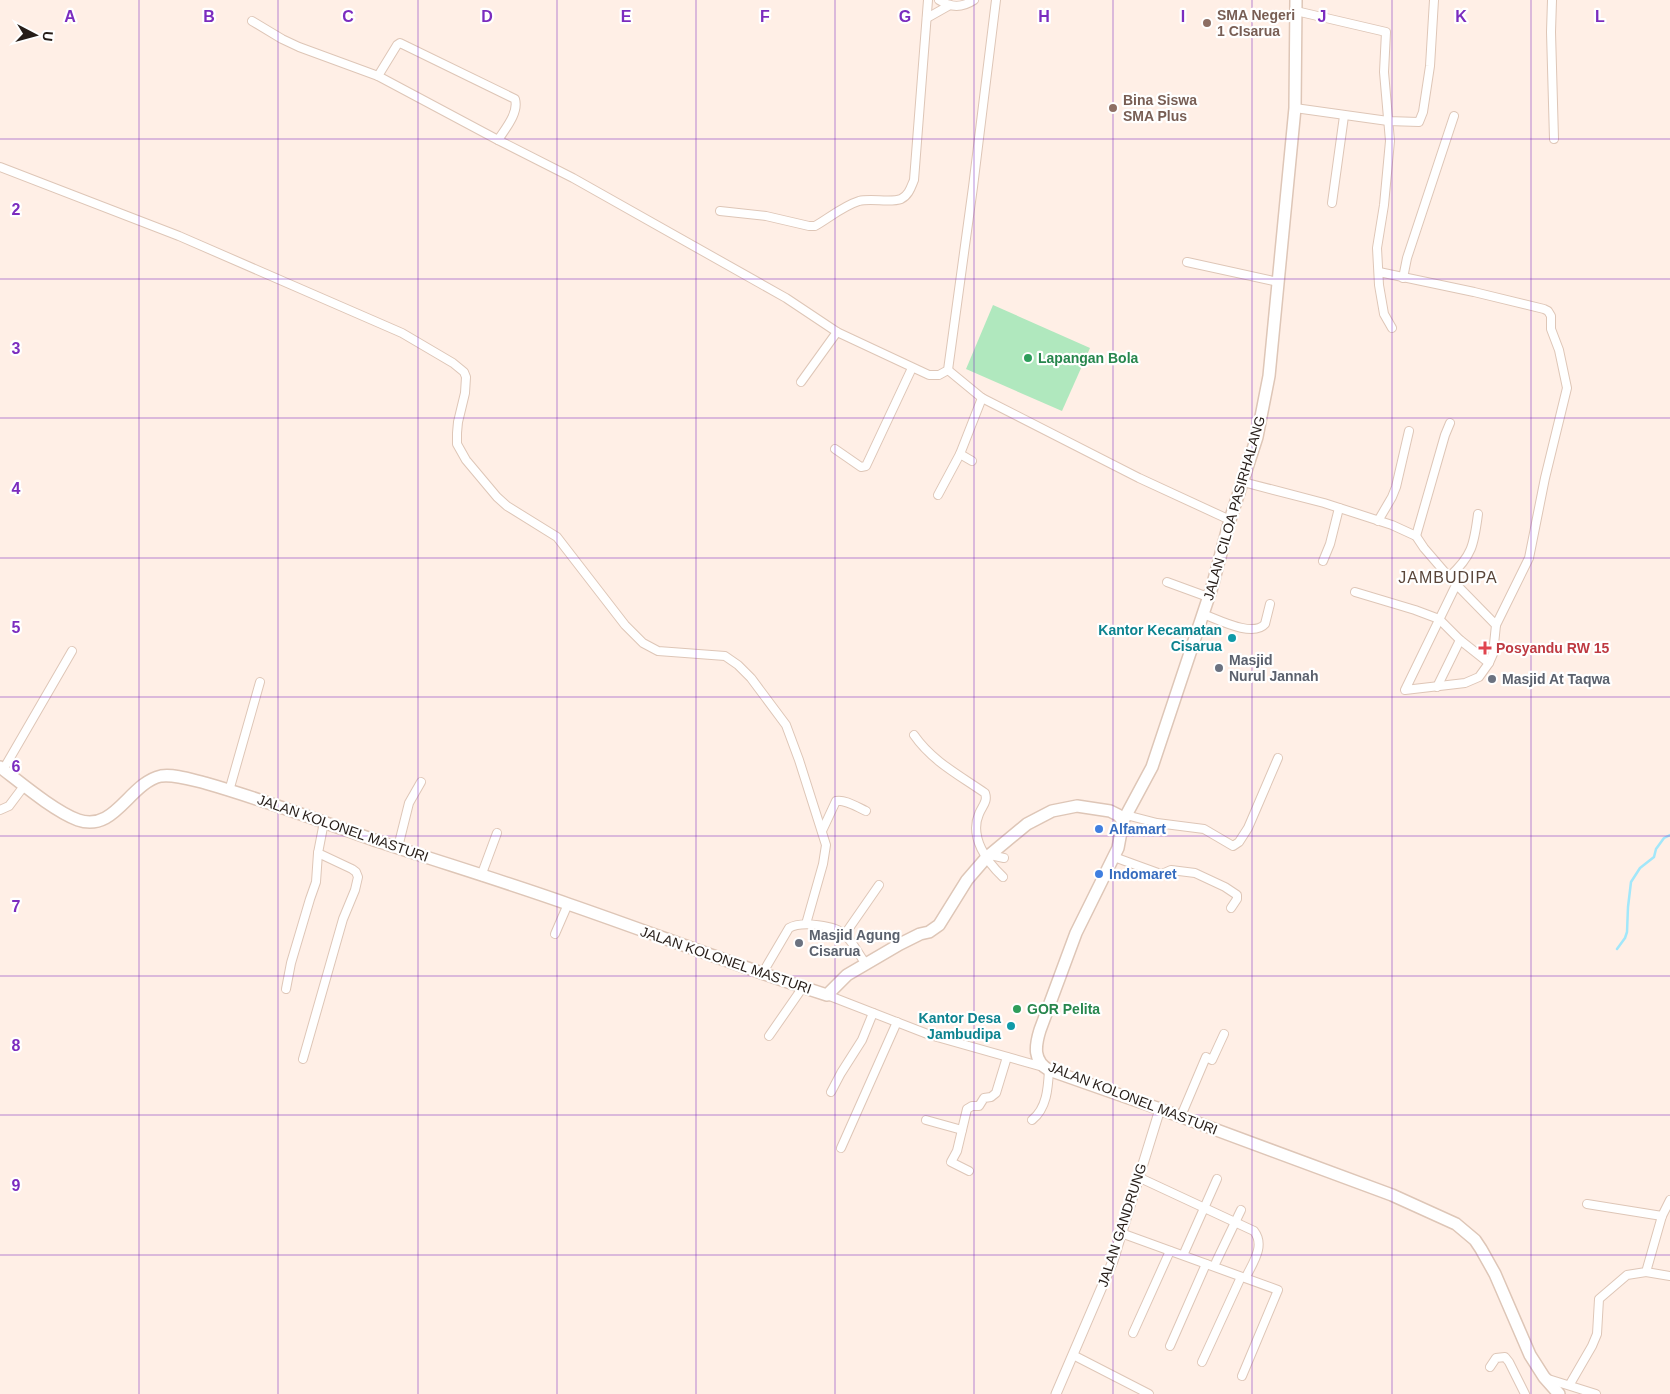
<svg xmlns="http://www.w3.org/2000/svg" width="1670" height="1394" font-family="Helvetica,sans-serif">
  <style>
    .green { fill: #b0e8be }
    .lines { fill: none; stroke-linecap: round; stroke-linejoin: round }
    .stream { stroke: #a2e7fa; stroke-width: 2.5 }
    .minor-casing { stroke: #dec6b7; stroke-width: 10 }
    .tertiary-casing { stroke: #dec6b7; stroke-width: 11 }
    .primary-casing { stroke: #dec6b7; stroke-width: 14 }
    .minor { stroke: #fff; stroke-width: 8 }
    .tertiary { stroke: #fff; stroke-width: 9 }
    .primary { stroke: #fff; stroke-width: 11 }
    .grid { fill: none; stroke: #7b2cbf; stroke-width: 1; stroke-opacity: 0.55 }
    .education-dot { fill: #8d6e63; stroke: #fff; stroke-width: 2 }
    .leisure-dot { fill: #2e9e5b; stroke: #fff; stroke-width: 2 }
    .culture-dot { fill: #0f9aa8; stroke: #fff; stroke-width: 2 }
    .health-dot { fill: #e0444e; stroke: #fff; stroke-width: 2 }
    .worship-dot { fill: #6b7280; stroke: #fff; stroke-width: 2 }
    .shop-dot { fill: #3f7fe0; stroke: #fff; stroke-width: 2 }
    .labels { text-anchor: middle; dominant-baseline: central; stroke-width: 4.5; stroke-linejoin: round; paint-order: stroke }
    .education-label { font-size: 14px; font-weight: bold; fill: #785e54; stroke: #fff; text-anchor: start }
    .leisure-label { font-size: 14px; font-weight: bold; fill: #27864d; stroke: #fff; text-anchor: start }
    .street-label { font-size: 14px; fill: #261d18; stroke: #fff }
    .culture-label { font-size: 14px; font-weight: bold; fill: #0d838f; stroke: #fff; text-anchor: end }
    .health-label { font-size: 14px; font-weight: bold; fill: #be3a42; stroke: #fff; text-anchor: start }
    .worship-label { font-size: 14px; font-weight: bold; fill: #5b616d; stroke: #fff; text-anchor: start }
    .shop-label { font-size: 14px; font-weight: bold; fill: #366cbe; stroke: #fff; text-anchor: start }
    .quarter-label { font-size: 16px; letter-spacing: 1px; fill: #594539; stroke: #fff }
    .grid-label { font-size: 16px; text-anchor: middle; font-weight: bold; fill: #7b2cbf; stroke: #fff; stroke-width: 4.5; stroke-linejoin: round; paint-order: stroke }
  </style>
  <rect width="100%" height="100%" fill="#ffefe6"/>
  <path class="green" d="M993,305L1090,348L1062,411L966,369Z"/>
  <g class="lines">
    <path class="stream" d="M1617,949L1625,938L1627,932L1628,907L1631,882L1640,868L1654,857L1656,849L1664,838L1670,835"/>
    <defs>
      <g id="minor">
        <path d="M939,0C951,8 962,8 974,0"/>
        <path d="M1552,0L1551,32L1554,139"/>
        <path d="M1296,11L1386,32L1384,72L1390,141L1384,205L1377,248L1379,285L1384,314L1392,328"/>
        <path d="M927,18L950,5"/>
        <path d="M252,21L282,39L299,47L378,76L498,140L573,178L786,298L837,332L929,375H939L948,370L973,187L996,0"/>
        <path d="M378,76L397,45L400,43L515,99C519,113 505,129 498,140"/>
        <path d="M1295,108L1388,121L1419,122L1423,112L1430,66L1434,0"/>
        <path d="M0,167L179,236L402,333L453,363L464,372L466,377L465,393L458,422L457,433V444L466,460L497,497L507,506L557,537L625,625L643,643L658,651L725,656L738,665L751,678L786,725L799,760L826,845L823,864L806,924"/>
        <path d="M1332,203L1344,116"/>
        <path d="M720,211L766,216L809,226H815C829,218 843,206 859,201C871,198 891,203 901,199C909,195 911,187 914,180L928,0"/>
        <path d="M1187,262L1278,282"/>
        <path d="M1379,272L1474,292L1544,309L1548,311L1551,316V329L1559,350L1567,388L1545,478L1529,558L1496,625"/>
        <path d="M1403,278L1407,258L1454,116"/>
        <path d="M948,370L982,398L1139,478L1230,520"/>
        <path d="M801,382L837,332"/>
        <path d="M835,449L861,467L866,466L912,368"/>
        <path d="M972,461L960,454L982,398"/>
        <path d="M1243,482L1324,503L1392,525L1416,536L1424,548L1449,577L1496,625L1493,654L1489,663L1479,677L1465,683L1405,690L1456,585"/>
        <path d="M938,495L960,454"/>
        <path d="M1378,521L1392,497L1396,487L1409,431"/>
        <path d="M1416,536L1445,435L1450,423"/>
        <path d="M1323,561L1330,544L1339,508"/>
        <path d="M1449,577C1472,556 1474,545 1478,514"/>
        <path d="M1167,582L1208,597"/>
        <path d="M1355,592L1415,610L1439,619L1460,640L1489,663"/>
        <path d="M1203,614C1217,619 1253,638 1265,624L1270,604"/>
        <path d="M1437,687L1460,640"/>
        <path d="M914,735C932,761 959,775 985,793C988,802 982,806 979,814C969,837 987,862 1003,877"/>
        <path d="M3,770L72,651"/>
        <path d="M229,791L260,682"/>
        <path d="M0,810L9,806L24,786"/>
        <path d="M1126,815L1157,823L1204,829L1233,846L1239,842L1248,828L1278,758"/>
        <path d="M822,831L836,801C845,799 857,807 866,811"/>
        <path d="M398,847L409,803L421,782"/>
        <path d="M990,855L1004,858"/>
        <path d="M1114,857L1158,873L1162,874L1171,870L1195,873L1225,887L1237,895V899L1231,908"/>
        <path d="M481,876L497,833"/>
        <path d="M555,934L568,904"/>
        <path d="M845,934L879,885"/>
        <path d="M762,974L789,928C801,921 836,925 845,935C853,942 859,955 866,964"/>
        <path d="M286,989L291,963L310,899L316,882L318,853"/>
        <path d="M827,995L930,1035L1043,1067"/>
        <path d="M769,1036L803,987"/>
        <path d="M303,1059L343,919L355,890L358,877L356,872L352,869L318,853L324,822"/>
        <path d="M831,1092L841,1073L862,1040L873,1013"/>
        <path d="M1181,1116L1206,1057L1212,1060L1224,1034"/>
        <path d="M926,1120L962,1130"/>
        <path d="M1032,1120C1047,1108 1048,1088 1049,1070"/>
        <path d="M841,1148L897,1022"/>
        <path d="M969,1171L951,1162L957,1151L967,1109L972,1106H979L984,1098L991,1097L996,1093L1007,1057"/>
        <path d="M1138,1177L1254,1231C1265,1245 1254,1261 1247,1275"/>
        <path d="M1587,1204L1662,1216"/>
        <path d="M1121,1233L1278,1290L1242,1376"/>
        <path d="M1185,1251L1217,1179"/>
        <path d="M1216,1262L1241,1210"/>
        <path d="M1646,1272L1670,1276"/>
        <path d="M1133,1333L1170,1251"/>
        <path d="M1170,1346L1206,1264"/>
        <path d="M1073,1355L1149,1394"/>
        <path d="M1202,1362L1241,1277"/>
        <path d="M1490,1367L1496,1358L1505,1357L1509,1362L1525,1394"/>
        <path d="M1545,1378L1596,1394"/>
        <path d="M1570,1384L1592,1346L1597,1334L1599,1299L1627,1275L1646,1272L1662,1216L1670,1200"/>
      </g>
      <path id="tertiary" d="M1056,1394L1113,1261L1160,1109"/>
      <g id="primary">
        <path d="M1296,0L1295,108L1269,376L1257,437L1230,520L1212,587L1152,767L1123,821L1118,848L1076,933L1040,1030C1035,1046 1033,1061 1049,1070L1160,1109L1392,1195L1456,1224L1475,1240L1481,1249L1495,1274L1530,1355L1544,1377L1559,1394"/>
        <path d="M0,767C21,783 54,811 78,820C115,833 129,783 161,776C175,774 192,780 205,783C265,800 322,822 380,842C443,863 506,882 568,904C655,934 740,967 827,995L847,975L900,944L920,934L929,932L939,925L967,880L986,858L1027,824L1052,811L1077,806L1110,811L1118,815L1123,821"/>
      </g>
    </defs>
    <use href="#minor" class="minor-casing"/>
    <use href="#tertiary" class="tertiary-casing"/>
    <use href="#primary" class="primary-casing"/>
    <use href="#minor" class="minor"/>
    <use href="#tertiary" class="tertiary"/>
    <use href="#primary" class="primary"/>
  </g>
  <path class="grid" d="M139,0V1394M278,0V1394M418,0V1394M557,0V1394M696,0V1394M835,0V1394M974,0V1394M1113,0V1394M1252,0V1394M1392,0V1394M1531,0V1394M0,139H1670M0,279H1670M0,418H1670M0,558H1670M0,697H1670M0,836H1670M0,976H1670M0,1115H1670M0,1255H1670"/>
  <g class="education-dot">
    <circle cx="1207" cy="23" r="5"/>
    <circle cx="1113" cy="108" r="5"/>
  </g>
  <g class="leisure-dot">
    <circle cx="1028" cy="358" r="5"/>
    <circle cx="1017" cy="1009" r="5"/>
  </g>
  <g class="culture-dot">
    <circle cx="1232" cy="638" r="5"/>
    <circle cx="1011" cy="1026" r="5"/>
  </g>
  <path class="health-dot" d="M1482.5 640.5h5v5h5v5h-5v5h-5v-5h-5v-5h5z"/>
  <g class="worship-dot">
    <circle cx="1219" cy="668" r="5"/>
    <circle cx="1492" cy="679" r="5"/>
    <circle cx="799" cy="943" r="5"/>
  </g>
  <g class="shop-dot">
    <circle cx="1099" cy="829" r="5"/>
    <circle cx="1099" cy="874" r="5"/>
  </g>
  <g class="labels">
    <g class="education-label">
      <text x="1217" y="15">SMA Negeri<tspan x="1217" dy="16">1 CIsarua</tspan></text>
      <text x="1123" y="100">Bina Siswa<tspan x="1123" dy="16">SMA Plus</tspan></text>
    </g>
    <g class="leisure-label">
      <text x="1038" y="358">Lapangan Bola</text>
      <text x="1027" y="1009">GOR Pelita</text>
    </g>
    <g class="street-label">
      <text transform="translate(1234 508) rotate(-74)">JALAN CILOA PASIRHALANG</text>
      <text transform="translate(343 828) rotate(19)">JALAN KOLONEL MASTURI</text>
      <text transform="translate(726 960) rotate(19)">JALAN KOLONEL MASTURI</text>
      <text transform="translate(1133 1098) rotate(21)">JALAN KOLONEL MASTURI</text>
      <text transform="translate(1122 1225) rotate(-72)">JALAN GANDRUNG</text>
    </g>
    <g class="culture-label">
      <text x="1222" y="630">Kantor Kecamatan<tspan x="1222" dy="16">Cisarua</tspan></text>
      <text x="1001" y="1018">Kantor Desa<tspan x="1001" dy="16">Jambudipa</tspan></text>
    </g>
    <g class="health-label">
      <text x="1496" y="648">Posyandu RW 15</text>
    </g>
    <g class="worship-label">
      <text x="1229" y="660">Masjid<tspan x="1229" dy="16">Nurul Jannah</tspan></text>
      <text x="1502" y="679">Masjid At Taqwa</text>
      <text x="809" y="935">Masjid Agung<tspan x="809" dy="16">Cisarua</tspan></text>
    </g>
    <g class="shop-label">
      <text x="1109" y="829">Alfamart</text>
      <text x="1109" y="874">Indomaret</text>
    </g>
    <g class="quarter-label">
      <text x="1448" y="577">JAMBUDIPA</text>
    </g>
  </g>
  <g class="grid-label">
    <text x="70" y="22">A</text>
    <text x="209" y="22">B</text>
    <text x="348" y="22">C</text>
    <text x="487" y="22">D</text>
    <text x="626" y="22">E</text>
    <text x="765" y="22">F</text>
    <text x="905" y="22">G</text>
    <text x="1044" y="22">H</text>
    <text x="1183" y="22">I</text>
    <text x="1322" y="22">J</text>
    <text x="1461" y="22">K</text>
    <text x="1600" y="22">L</text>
    <text x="16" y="215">2</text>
    <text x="16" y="354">3</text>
    <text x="16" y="494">4</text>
    <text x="16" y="633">5</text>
    <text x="16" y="772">6</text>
    <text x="16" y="912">7</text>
    <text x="16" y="1051">8</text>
    <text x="16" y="1191">9</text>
  </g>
  <g transform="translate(35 35) rotate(96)" stroke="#ffffff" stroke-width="4" paint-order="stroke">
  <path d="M0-4L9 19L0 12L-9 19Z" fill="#261d18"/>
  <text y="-8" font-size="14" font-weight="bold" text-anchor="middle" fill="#261d18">U</text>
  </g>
</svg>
